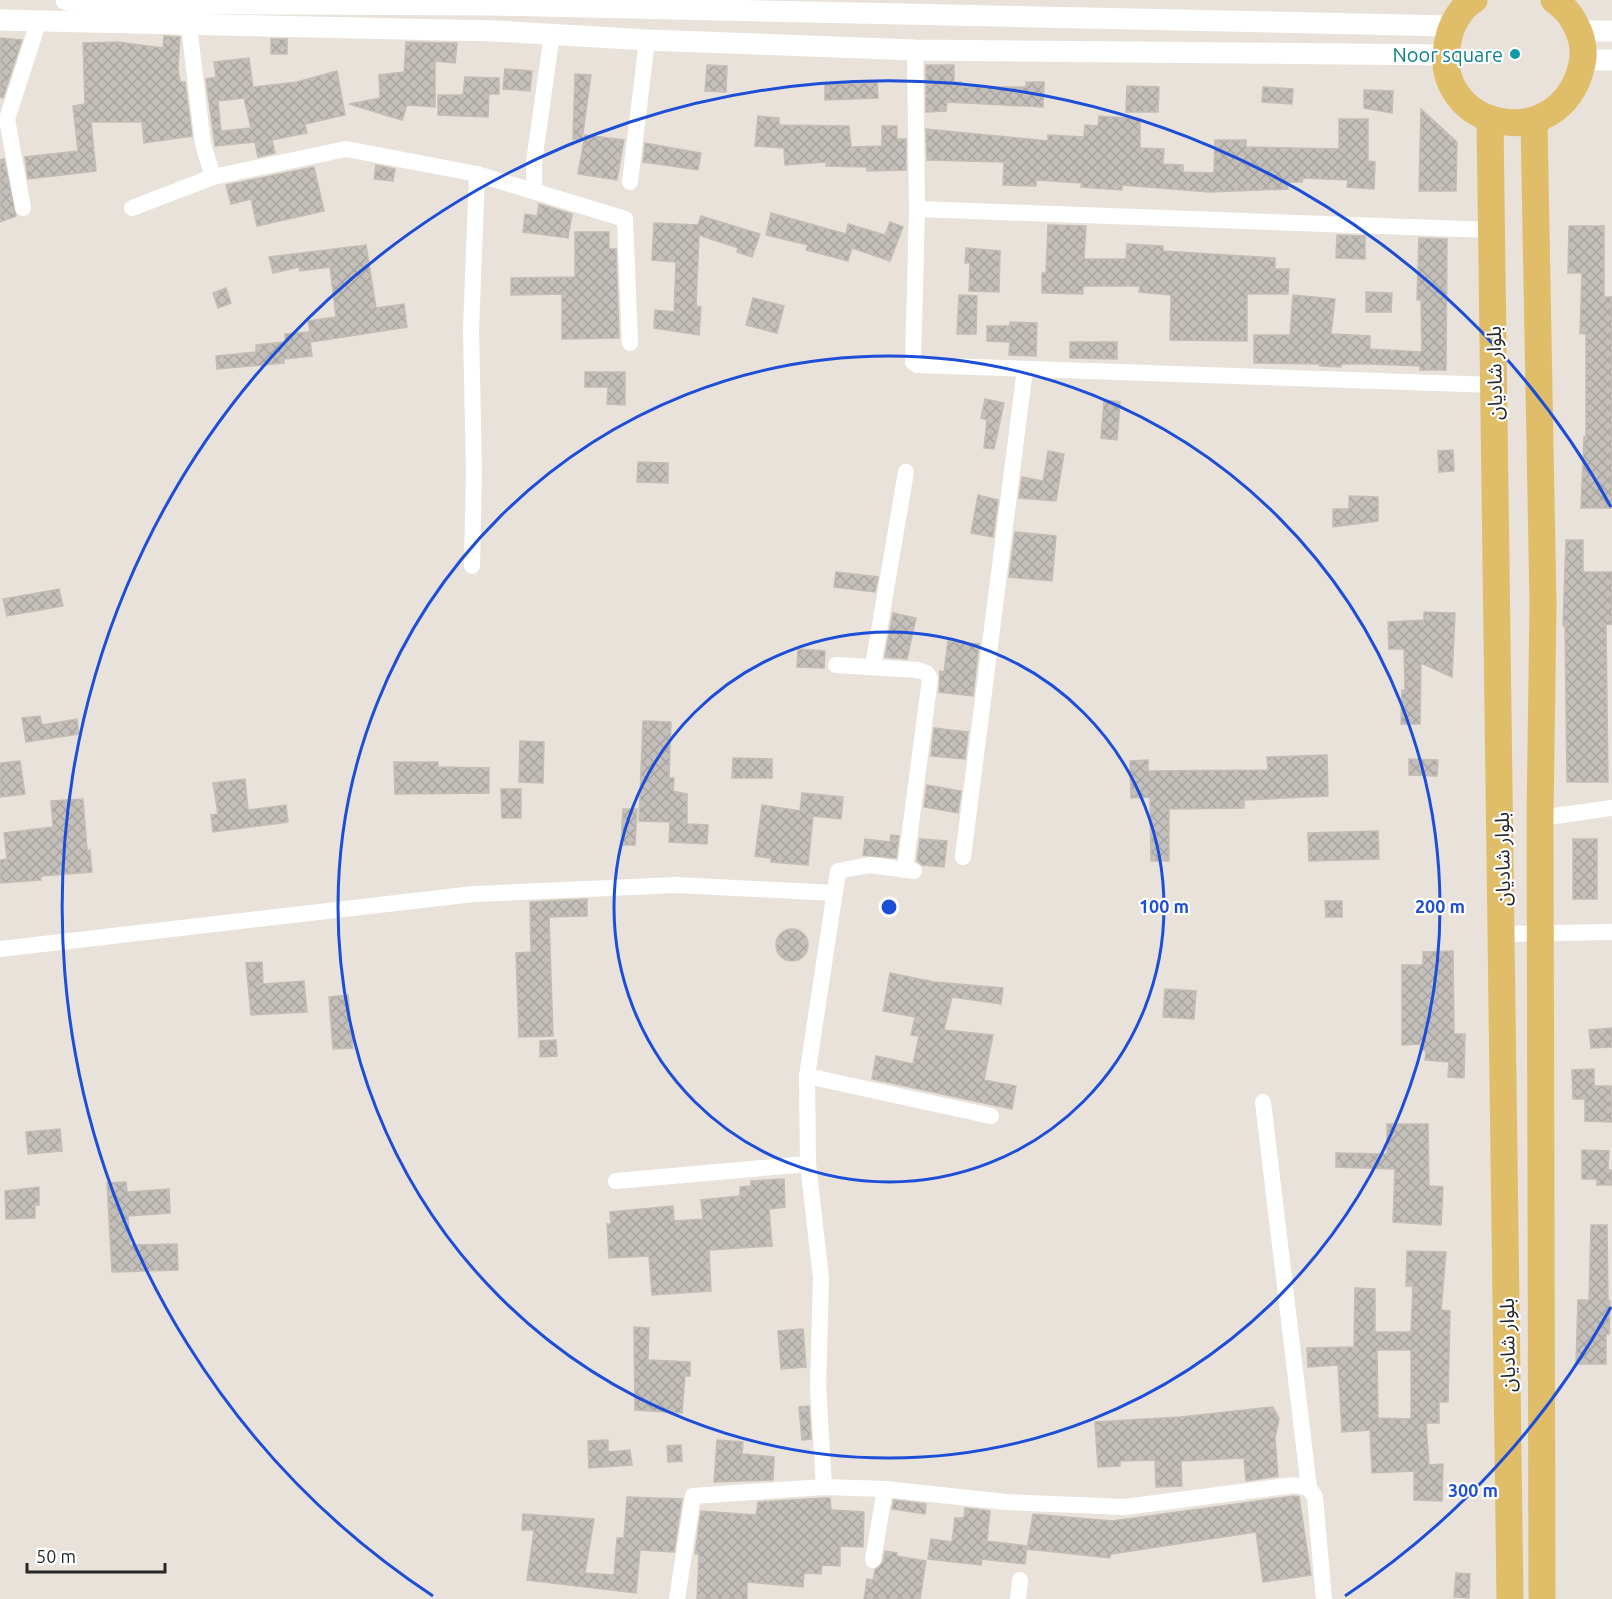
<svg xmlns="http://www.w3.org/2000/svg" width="1612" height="1599" font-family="Ubuntu,'Noto Sans Arabic',sans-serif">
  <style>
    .building { fill: url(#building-cross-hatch); stroke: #c3bdb5; stroke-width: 1.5; fill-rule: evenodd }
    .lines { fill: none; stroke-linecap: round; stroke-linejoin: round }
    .minor { stroke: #fff; stroke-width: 16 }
    .tertiary { stroke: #fff; stroke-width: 21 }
    .primary { stroke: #e0be69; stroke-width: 27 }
    .ring { fill: none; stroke: #1d4ed8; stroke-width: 3 }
    .culture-dot { fill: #0f9aa8; stroke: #fff; stroke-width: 2 }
    .labels { text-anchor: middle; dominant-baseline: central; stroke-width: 4.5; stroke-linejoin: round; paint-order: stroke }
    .culture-label { font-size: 20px; fill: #0d838f; stroke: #fff; text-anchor: end }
    .street-label { font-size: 20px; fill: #282828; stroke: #fff }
    .centre { fill: #1d4ed8; stroke: #fff; stroke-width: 3 }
    .ring-label { font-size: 18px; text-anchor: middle; font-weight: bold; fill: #1d4ed8; stroke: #fff; stroke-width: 4.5; stroke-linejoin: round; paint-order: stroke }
  </style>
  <defs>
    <pattern id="building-cross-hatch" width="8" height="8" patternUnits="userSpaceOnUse" patternTransform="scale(1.5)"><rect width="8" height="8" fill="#c4bfba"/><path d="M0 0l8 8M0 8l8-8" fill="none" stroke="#a8a4a0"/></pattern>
  </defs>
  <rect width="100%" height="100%" fill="#e9e2db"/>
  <g class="building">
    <path d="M164,36L180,37L178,69L180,82H185L192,136L144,143L142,122H91L96,171L28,179L25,157L78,151L73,106L85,104L83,43L118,42L163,48Z"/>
    <path d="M0,38L22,40L3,98L0,97Z"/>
    <rect x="271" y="39" width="16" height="15"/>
    <path d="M406,42L457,43L455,63L435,61V107L407,105L402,120L349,104L380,98L379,75L404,72Z"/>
    <path d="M249,58L253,87L297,82L337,71L345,115L305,124L307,133L272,140L275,153L258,157L255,142L215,146L206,79L216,77L214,62ZM244,98L251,128L221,131L218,101Z"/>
    <path d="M707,65L727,66L726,92L705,91Z"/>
    <path d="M926,65H954V82H961V87H1026V82H1044L1043,107L947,102L946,111L926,112Z"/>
    <path d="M505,69L532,71L530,91L503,89Z"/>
    <path d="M575,74L591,75L582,140L573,139Z"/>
    <path d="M465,77L499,78V94H489L488,117L438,115V95H463Z"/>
    <path d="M877,82L878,98L825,100V85Z"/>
    <path d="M1127,86L1159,87L1158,112H1126Z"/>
    <path d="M1263,87L1293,89L1292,104L1262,102Z"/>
    <path d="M1364,90L1393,91L1392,113L1364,108Z"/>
    <path d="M1421,109L1457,142L1456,191H1419Z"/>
    <path d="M758,116L779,118V125L849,126L851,147L882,146V126H897V139H906V170L867,171V167L826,166V162L785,165L784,148L755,146Z"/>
    <path d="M1099,116L1140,119V148L1164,149L1163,164L1183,165V172L1214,173L1215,140H1246V147L1339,149V119H1368V161L1375,162L1374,189L1347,187L1348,180L1303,178L1302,182H1287L1288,189L1209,192L1122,185V190L1081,187L1082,183L1036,180V186L1003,185L1004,162L927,160L926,129L1048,141V135L1084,137L1085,125L1098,126Z"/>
    <path d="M585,135L624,140L617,180L578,174Z"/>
    <path d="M645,143L701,153L698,170L643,162Z"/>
    <path d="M4,159L16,216L0,222V160Z"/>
    <path d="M376,165L395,169L393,181L374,179Z"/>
    <path d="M314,167L324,211L257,226L251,199L231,204L226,185Z"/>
    <path d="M539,204L572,214L568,238L523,232L525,214L537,216Z"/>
    <path d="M771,213L846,234L848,224L885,235L890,222L903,227L890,261L852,248L848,261L806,250L808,245L766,235Z"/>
    <path d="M701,216L760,234L752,257L737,252L738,248L699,235L696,306L701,307L699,335L654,328L655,310L674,312L676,262L652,260L654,223L698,225Z"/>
    <path d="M1048,225L1086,226L1084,259H1126L1127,244L1163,246V251L1275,258V269H1289L1288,294H1247V341L1170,340L1171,295L1139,292L1140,286H1083V294L1042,293V273H1046Z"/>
    <path d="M1569,226H1604V297H1612V508H1581L1584,437H1586V334L1580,333L1582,273H1568Z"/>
    <path d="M575,232H609V249H616L619,338L562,339V294L511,295V278L575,277Z"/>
    <path d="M1337,235L1365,236V259L1336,258Z"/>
    <path d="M1419,238L1447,239L1446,370H1420V366L1370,364H1341V367L1320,366V364L1254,363V335H1290L1293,295L1335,299L1331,334L1370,336V349L1422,352L1421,300H1417Z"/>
    <path d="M366,245L376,308L404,304L407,327L312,342L308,321L336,317L330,267L300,271L299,267L273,273L269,257Z"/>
    <path d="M966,248L1000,251L999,292L969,291L970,263H965Z"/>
    <path d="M226,288L231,303L218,308L213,293Z"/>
    <path d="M1366,292L1392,293L1391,312H1366Z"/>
    <path d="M959,295L977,296L976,334H957Z"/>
    <path d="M753,298L784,306L777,333L746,325Z"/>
    <path d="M1010,322L1037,323L1036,356L1009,355L1010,342L987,341V326H1010Z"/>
    <path d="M309,332L312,356L284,359V363L217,369L216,356L256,352V345L285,342V334Z"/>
    <path d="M1070,342H1117V359L1070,358Z"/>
    <path d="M585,372H625V405L607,404L608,387H585Z"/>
    <path d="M985,399L1004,403L994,449L984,448L987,420L981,418Z"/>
    <path d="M1104,400L1120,402L1117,440L1101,438Z"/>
    <path d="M1453,450L1454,471L1439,472L1438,451Z"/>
    <path d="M1048,451L1064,454L1056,501L1019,498L1022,477L1043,481Z"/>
    <path d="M638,462L668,463V483L637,482Z"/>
    <path d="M978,495L998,500L993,537L971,533Z"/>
    <path d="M1349,496L1378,497V521L1333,527V509H1349Z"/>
    <path d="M1015,532L1056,536L1052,581L1009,577Z"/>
    <path d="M1566,540H1583V572H1612V624L1606,625L1608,782H1567L1565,626H1563Z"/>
    <path d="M836,572L878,577L875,592L834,587Z"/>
    <path d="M59,589L63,606L7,616L3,599Z"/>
    <path d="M1424,612L1455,613L1452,677L1421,663L1420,724H1401L1402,690H1405L1404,649H1389L1388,622L1424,620Z"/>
    <path d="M893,613L916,618L907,659L885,657Z"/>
    <path d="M948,641L979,644L973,696L939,692L940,671L944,672Z"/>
    <path d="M798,649L825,651L824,668L797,667Z"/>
    <path d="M40,716L42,725L77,719L79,734L26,742L22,718Z"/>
    <path d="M643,721L671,722L669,778H674L673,791L687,794V824L708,825L707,844L669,842L670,822L639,821Z"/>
    <path d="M934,728L968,732L965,759L931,756Z"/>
    <path d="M520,741L544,742L543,783L519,782Z"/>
    <path d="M1327,755L1328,796L1244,800V808L1169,809V861H1151L1150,797L1131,798L1130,761L1148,760V771L1268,770L1267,757Z"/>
    <path d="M733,758L772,759V778H732Z"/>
    <path d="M1409,759L1438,760L1437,776L1409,775Z"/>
    <path d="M20,761L25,794L0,797V763Z"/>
    <path d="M394,762H438V767L489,768V793L395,794Z"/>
    <path d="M245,779L248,810L286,805L288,822L213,832L211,815L218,814L213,783Z"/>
    <path d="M927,785L961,791L958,813L924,807Z"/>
    <path d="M501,789H521V818H502Z"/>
    <path d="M802,793L843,797L841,819L813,816L808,865L771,862V858L755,856L762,805L800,811Z"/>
    <path d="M83,799L87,850H90L92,872L41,876V880L0,883V860L7,859L4,833L53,827L51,801Z"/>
    <path d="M623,809H637L635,845H621Z"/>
    <path d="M1378,831L1379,859L1309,861L1308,833Z"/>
    <path d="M891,835L899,836L896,858L863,855L865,839L890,842Z"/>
    <path d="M920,839L947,841L944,867L922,865L917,861Z"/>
    <rect x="1573" y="839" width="24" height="60"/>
    <path d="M587,899V916L549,917L553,1036L519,1037L516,953L531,952L530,902Z"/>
    <path d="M1325,901H1342V917H1326Z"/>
    <circle cx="792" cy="945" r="16"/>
    <path d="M1453,951L1454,1034H1465L1464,1078L1448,1077L1449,1062L1425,1060L1426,1051L1420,1050L1421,1044L1402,1045V965H1423V952Z"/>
    <path d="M262,962L263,984L304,981L307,1012L251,1015L246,963Z"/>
    <path d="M890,973L934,982L1003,988L1001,1004L952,997L944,1030L993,1035L984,1080L1016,1086L1012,1109L872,1079L876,1056L913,1064L919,1036L911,1035L915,1017L883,1011Z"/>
    <path d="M1165,989L1196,991L1194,1019L1163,1017Z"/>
    <path d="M348,995L353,1048L333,1049L329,997Z"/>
    <path d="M1612,1028V1047L1591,1048L1589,1030Z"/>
    <path d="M556,1040L557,1056L540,1057V1041Z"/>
    <path d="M1594,1069V1086H1611L1612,1122L1585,1121V1099H1573L1572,1070Z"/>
    <path d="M1387,1124H1428L1429,1186L1443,1187L1441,1225L1393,1222L1395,1169L1336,1167V1153L1387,1154Z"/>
    <path d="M60,1129L62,1151L28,1154L26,1132Z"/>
    <path d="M1582,1150L1609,1151L1608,1170H1612V1185H1597V1179H1582Z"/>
    <path d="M784,1179L785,1207L769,1209L772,1246L709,1250L711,1291L652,1295L649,1256L609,1258L607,1224H611L610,1212L673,1206L674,1221L703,1219L701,1200L740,1196V1187L751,1186V1181Z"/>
    <path d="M126,1182L127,1192L169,1189L170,1213L128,1216L130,1245L177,1244L178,1270L112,1272L107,1183Z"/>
    <path d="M39,1187V1205H35V1218L6,1219L5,1191Z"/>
    <path d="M1591,1225H1607L1608,1301H1610L1609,1334H1606V1364H1576L1578,1300H1589Z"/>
    <path d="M1407,1251L1446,1252L1441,1310L1450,1311L1448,1402H1439V1423H1426L1429,1465L1443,1464L1442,1501L1414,1500V1471L1372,1473L1370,1430L1342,1432L1338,1365L1308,1367L1307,1348L1354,1347L1355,1288L1375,1289V1332H1411L1413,1286H1406ZM1377,1350H1411V1419L1378,1418Z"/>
    <path d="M634,1327L649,1328L648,1360L690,1362V1376H685L682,1413L635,1410Z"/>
    <path d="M803,1329L806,1367L781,1369L778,1331Z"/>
    <path d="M809,1406L811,1439L802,1440L799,1407Z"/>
    <path d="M1273,1407L1279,1419L1275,1438L1278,1476L1246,1481L1244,1458L1181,1461L1182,1486L1156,1487L1155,1460L1120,1461V1466L1098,1467L1095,1422L1181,1417Z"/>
    <path d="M608,1440V1452L630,1450L632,1465L589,1468L588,1441Z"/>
    <path d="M717,1440L743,1442L742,1454L774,1457L773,1480L714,1482Z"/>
    <path d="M681,1445L682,1461L668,1462L667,1446Z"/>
    <path d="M1294,1496L1299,1497L1311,1575L1263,1582L1256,1532L1111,1554L1110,1558L1027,1549L1033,1514L1112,1521Z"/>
    <path d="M627,1497L682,1499L674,1552L640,1550L636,1593L527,1580L534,1530H522L523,1514L594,1519L585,1573L614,1575L617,1538H624Z"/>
    <path d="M824,1498H830L831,1510L864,1512L863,1547L840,1546V1566L822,1565L821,1574L804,1573L803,1587L747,1582V1599H697L699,1554H695L701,1511L756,1515L758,1502Z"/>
    <path d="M894,1500L926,1504L925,1514L892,1509Z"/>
    <path d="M965,1508L990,1511L987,1541L1027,1546L1025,1564L982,1559L981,1565L928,1559L931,1539L952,1542L955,1518H964Z"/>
    <path d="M885,1551L897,1553V1556L926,1561L920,1599H864L867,1579L873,1580L875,1570L883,1562Z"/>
    <path d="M1456,1573L1470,1574L1469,1598L1454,1597Z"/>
  </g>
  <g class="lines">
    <g class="minor">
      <path d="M189,26L203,144L213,177"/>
      <path d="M915,50L917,209L913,362L917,365L1494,385"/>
      <path d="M630,182L647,40"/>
      <path d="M534,191V162L552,34"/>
      <path d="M23,208L7,119L38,23"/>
      <path d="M132,208L213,177L346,149L477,174L625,219L630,343"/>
      <path d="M917,209L1492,230"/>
      <path d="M472,566L474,471L471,330L477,174"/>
      <path d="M836,665L918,670L927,673L930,679L905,869"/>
      <path d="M873,666L906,472"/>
      <path d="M1540,818L1612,808"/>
      <path d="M963,857L1025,369"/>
      <path d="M1503,934L1612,932"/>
      <path d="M0,949L474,894L676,885L835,893"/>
      <path d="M807,1076L991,1116"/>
      <path d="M1263,1102L1309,1488"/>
      <path d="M616,1181L808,1164"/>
      <path d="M824,1487L818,1386L821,1278L808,1164L807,1076L838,871L870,865L914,871"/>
      <path d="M873,1560L885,1489"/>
      <path d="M677,1599L693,1496L824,1487L885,1489L1006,1502L1125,1507L1294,1485L1309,1488L1315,1497L1324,1599"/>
      <path d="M1018,1599L1020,1580"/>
    </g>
    <g class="tertiary">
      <path d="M66,0L99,3L492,5L1451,26"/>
      <path d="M0,20L495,31L647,40L915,50L1445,55"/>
      <path d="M1579,31H1612"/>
      <path d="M1583,60H1612"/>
    </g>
    <g class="primary">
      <path d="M1474,0C1460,8 1451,25 1448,41C1428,129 1561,159 1582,64C1587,41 1574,13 1554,0"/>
      <path d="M1490,120L1510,1599"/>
      <path d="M1534,121L1543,605L1540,818L1542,1599"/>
    </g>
  </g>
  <g class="ring">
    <circle cx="889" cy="907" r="275"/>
    <circle cx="889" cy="907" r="551"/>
    <path d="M1611 1307A826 826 0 0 1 1345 1596M433 1596A826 826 0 1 1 1611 507"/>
  </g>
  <circle class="culture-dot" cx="1515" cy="54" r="6"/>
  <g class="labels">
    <g class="culture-label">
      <text x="1503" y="54">Noor square</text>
    </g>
    <g class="street-label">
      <text transform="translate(1494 373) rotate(-91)">بلوار شادیان</text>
      <text transform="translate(1502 859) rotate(-91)">بلوار شادیان</text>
      <text transform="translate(1507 1345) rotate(-91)">بلوار شادیان</text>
    </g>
  </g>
  <circle cx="889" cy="907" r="9" class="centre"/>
  <g class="ring-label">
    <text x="1164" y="913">100 m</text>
    <text x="1440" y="913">200 m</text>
    <text x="1473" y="1497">300 m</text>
  </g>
  <path d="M27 1563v9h138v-9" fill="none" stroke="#282828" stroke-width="3"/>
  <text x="36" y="1563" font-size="18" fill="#282828" stroke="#ffffff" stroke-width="4.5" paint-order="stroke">50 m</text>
</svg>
